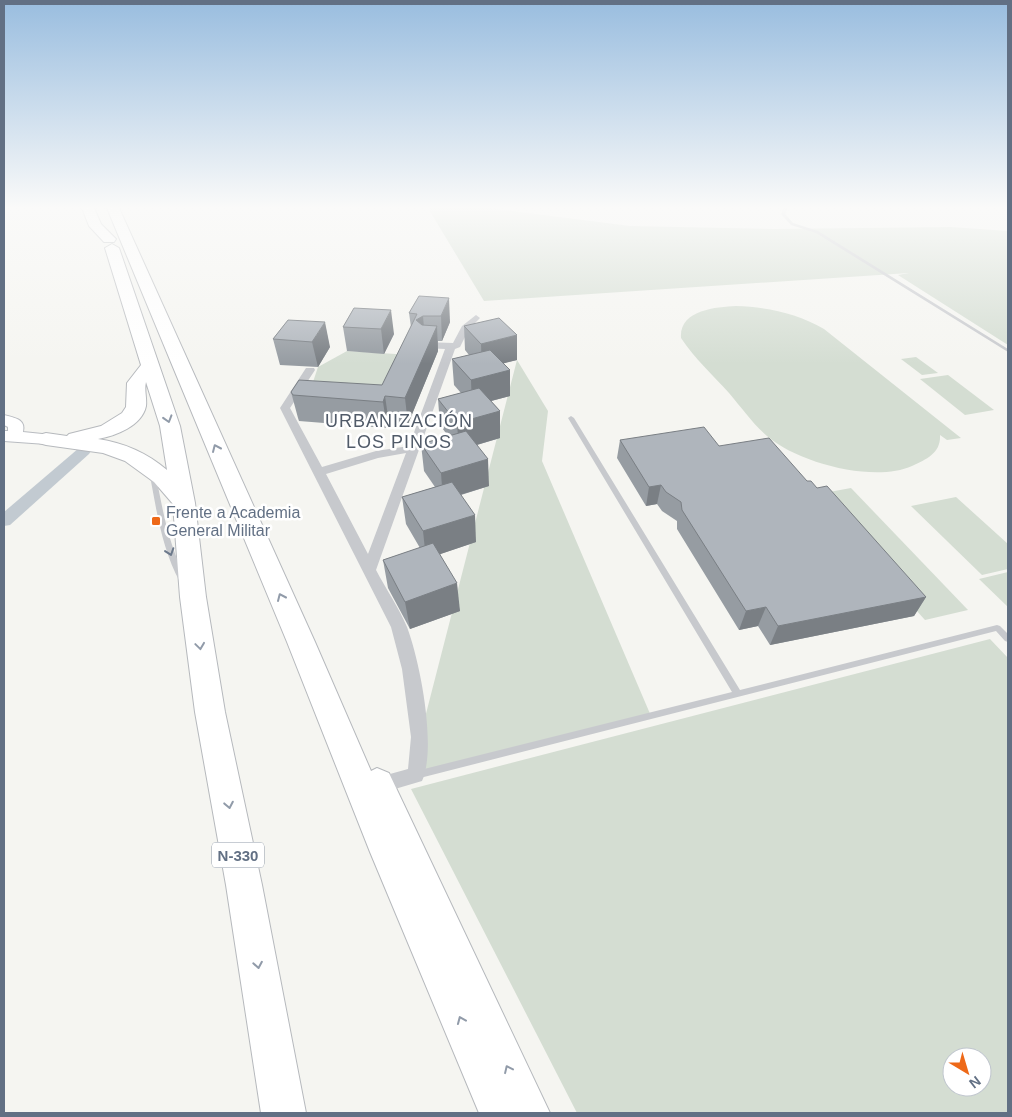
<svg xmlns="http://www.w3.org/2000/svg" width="1012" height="1117" font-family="Arial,sans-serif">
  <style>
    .green { fill: #d4ddd2; fill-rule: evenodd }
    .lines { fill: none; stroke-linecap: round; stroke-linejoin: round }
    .canal { fill: #c2cad1; fill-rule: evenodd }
    .secondary-casing { stroke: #b9bcc1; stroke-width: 2 }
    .highway-casing { stroke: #b6b9bd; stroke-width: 2 }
    .lane { fill: #c7c9cd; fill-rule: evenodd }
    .street { fill: #c7c9cd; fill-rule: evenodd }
    .secondary { fill: #fff; fill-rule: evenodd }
    .highway { fill: #fff; fill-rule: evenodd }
    .wall { fill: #969ca2 }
    .shaded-wall { fill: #7a7f84 }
    .building { fill: #afb5bc; stroke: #7a7f84 }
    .oneway { stroke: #919ba9 }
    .oneway2 { stroke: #6c798b }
    .poi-dot { fill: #ee6918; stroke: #fff; stroke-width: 2 }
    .labels { text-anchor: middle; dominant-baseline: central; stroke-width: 5; stroke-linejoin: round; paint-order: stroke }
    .shield { fill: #fff; stroke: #919ba9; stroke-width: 1 }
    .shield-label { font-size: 15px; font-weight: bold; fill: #627084 }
    .poi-label { font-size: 16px; fill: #627084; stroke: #fff; text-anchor: start }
    .neighbourhood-label { font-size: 18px; letter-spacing: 1px; fill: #515b69; stroke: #fff }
  </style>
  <rect width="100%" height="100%" fill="#f5f5f1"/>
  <g class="green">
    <path d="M428,208H489L630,226L774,229L951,227L1008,231V345L898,275L909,273L484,301Z"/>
    <path d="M736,306C767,307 797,313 824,329L961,438L947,440L940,435C941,453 927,459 912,466C874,483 798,463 767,436C753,424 741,407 729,393C713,375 694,358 681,338C679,310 716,307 736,306Z"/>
    <path d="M347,351L412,355L386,411L305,406L318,367Z"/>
    <path d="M916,357L938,373L922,375L901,359Z"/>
    <path d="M517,360L548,411L542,461L651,716L416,775L420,737Z"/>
    <path d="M948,375L994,410L965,415L920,379Z"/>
    <path d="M851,488L968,610L925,620L813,495Z"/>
    <path d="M956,497L1008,544V569L982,575L911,506Z"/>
    <path d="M1008,572V607L979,579Z"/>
    <path d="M990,639L1008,658V1113H577L411,789ZM952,1057H982V1087H952Z"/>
  </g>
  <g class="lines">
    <path class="canal" d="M84,447L89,448L91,451L89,454L10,525L4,526V512L79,448Z"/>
    <defs>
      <path id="secondary" d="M4,415C15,418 26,419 23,432L52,435L54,439L52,443L46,444L4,441V431H8V427L4,425Z"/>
      <g id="highway">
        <path d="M82,208H94L101,224L116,239L114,242H104L89,226Z"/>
        <path d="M107,208H119L315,642L371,771L377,768L389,773L550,1113H479L370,852L287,642Z"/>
        <path d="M112,244L119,248L180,426L195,503L206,597L225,712L262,885L306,1113H261L226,885L195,712L180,597L173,504L154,482L125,461L103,453L46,445L39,443L36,439L39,435L46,433L67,436L69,434L101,426L122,413L126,407L127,383L141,365L105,248ZM146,382L160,426L167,470C147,453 125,443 98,439C115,436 142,426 146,406C147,398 144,390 146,382Z"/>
      </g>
    </defs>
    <use href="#secondary" class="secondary-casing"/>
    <use href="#highway" class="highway-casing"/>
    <g class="lane">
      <path d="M784,208H788L785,214L793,223L818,231L1008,349V352L816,233L791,225L781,214Z"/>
      <path d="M571,416L574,418L740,690L997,625L1000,626L1008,634V642L1005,641L996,631L416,779L413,778L411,775L413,772L416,771L732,692L568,418Z"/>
      <path d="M153,474L156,476C163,512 169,547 187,580L186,582H180C162,549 157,513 150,476Z"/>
    </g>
    <path class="street" d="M476,315L480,318L469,329L460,347L455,349L376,570C386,589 399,608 407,627C420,661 437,748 422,781L378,794L372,791L369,785L372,779L408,769L411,737L402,669L391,627L280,408L306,368H314L315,370L290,408L322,467L376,451L409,446L445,349L425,348L420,345L425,342L453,343L462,326ZM406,453L368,554L326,474L378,458Z"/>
    <use href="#secondary" class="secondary"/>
    <use href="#highway" class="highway"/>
  </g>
  <g class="wall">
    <path d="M419,296L450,322L442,341H438V351L408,424L389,423L387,428L299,421L298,418L291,392L382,385L411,327L409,313Z"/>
    <path d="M354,308L394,334L384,354L347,351L343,327Z"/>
    <path d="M288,320L330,347L318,367L280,365L273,339Z"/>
    <path d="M464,326L517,360L503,363L510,370V396L491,401L500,411V438L477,445L489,486L461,495L476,542L440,554L460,611L410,629L388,588L383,560L420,548L406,524L402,497L435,487L424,471L421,444L448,436L440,425L438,399L461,393L454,385L452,359L469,355L465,350Z"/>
    <path d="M620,440L719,446L807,481L817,488L926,597L914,616L770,645L758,626L739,630L677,529V521L662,511L657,504L646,506L617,458Z"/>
  </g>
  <g class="shaded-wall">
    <path d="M449,298L450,322L442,341L441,316Z"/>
    <path d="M391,310L394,334L384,354L381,329Z"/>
    <path d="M423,316L425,340L416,320Z"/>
    <path d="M325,322L330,347L318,367L312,342Z"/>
    <path d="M437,326L438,351L408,424L405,398Z"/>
    <path d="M517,335V360L482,369L481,344Z"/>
    <path d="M510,370V396L472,406L471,380Z"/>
    <path d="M385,396L389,423L387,428L383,402Z"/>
    <path d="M500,411V438L459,450L457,423Z"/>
    <path d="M488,459L489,486L443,500L441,473Z"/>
    <path d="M661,485L657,504L646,506L649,487Z"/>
    <path d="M475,515L476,542L426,559L423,531Z"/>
    <path d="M457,583L460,611L410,629L405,602Z"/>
    <path d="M926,597L914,616L770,645L778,626Z"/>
    <path d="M766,607L758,626L739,630L746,611Z"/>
  </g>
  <g class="building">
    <path d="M419,296L449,298L441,316H423L416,320L422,325L437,326L405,398L385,396L383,402L293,395L291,392L299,380L382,385L417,314L409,313Z"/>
    <path d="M354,308L391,310L381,329L343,327Z"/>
    <path d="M499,318L517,335L481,344L464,326Z"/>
    <path d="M288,320L325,322L312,342L273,339Z"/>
    <path d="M490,350L510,370L471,380L452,359Z"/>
    <path d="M479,388L500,411L457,423L438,399Z"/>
    <path d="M704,427L719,446L769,438L807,481H811L817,488L827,486L926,597L778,626L766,607L746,611L682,510L681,502L666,492L661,485L649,487L620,440Z"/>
    <path d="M466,431L488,459L441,473L421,444Z"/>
    <path d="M452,482L475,515L423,531L402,497Z"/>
    <path d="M433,543L457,583L405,602L383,560Z"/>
  </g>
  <defs><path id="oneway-chevron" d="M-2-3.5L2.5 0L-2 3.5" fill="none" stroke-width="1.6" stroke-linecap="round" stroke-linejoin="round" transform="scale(1.25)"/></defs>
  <g class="oneway">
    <use href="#oneway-chevron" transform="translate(168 419) rotate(73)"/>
    <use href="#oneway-chevron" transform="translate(216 448) rotate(-114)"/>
    <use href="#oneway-chevron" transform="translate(281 597) rotate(-114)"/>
    <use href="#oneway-chevron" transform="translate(200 646) rotate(82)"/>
    <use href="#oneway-chevron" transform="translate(229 805) rotate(79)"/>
    <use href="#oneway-chevron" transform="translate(258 965) rotate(80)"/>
    <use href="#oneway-chevron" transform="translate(461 1020) rotate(-113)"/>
    <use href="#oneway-chevron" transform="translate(508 1069) rotate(-115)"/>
  </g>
  <use class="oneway2" href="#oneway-chevron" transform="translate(170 552) rotate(71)"/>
  <linearGradient id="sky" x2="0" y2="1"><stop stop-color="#99bddf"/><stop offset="0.57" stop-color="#fafaf9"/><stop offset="1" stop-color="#fafaf9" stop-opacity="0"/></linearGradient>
  <rect width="1012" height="364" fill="url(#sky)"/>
  <rect class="poi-dot" x="151" y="516" width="10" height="10" rx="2.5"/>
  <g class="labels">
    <rect class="shield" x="212" y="842.5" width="52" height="25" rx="4"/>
    <g class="shield-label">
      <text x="238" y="855">N-330</text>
    </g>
    <g class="poi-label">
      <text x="166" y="512">Frente a Academia<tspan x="166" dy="18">General Militar</tspan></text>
    </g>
    <g class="neighbourhood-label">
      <text x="399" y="421">URBANIZACIÓN<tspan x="399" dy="21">LOS PINOS</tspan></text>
    </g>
  </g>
  <rect width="1012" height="1117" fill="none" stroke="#627084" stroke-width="10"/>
  <g transform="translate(967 1072) rotate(142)"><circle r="24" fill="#ffffff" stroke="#c0c6ce"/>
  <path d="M0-4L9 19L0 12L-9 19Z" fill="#ee6918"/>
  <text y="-8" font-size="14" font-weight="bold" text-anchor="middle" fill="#627084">N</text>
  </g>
</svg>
